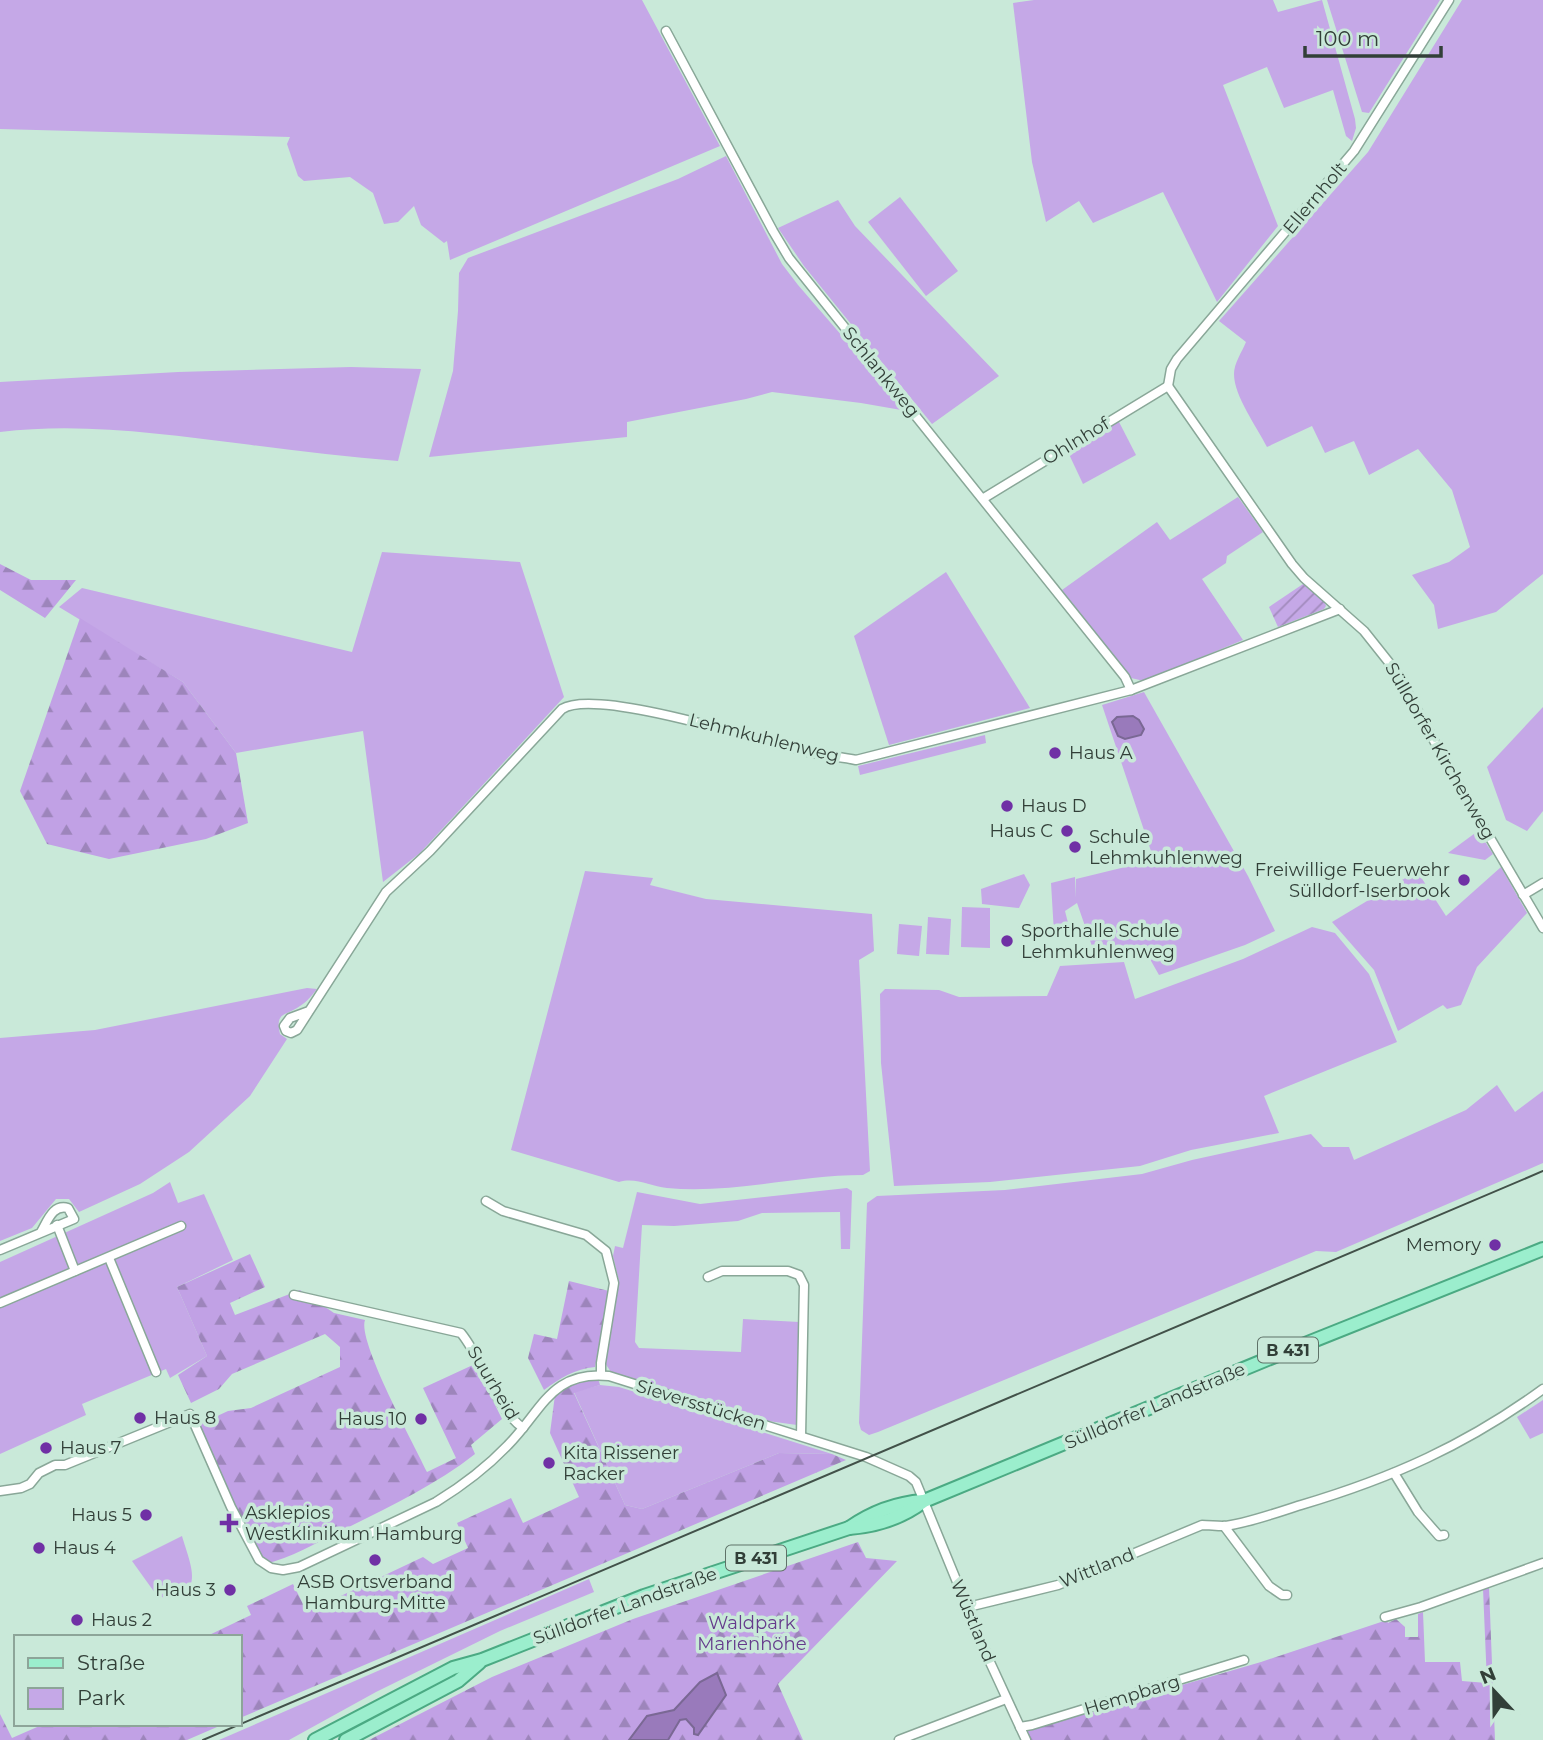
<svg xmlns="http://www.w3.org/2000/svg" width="1543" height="1740" font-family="Montserrat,sans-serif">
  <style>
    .green { fill: #c5a8e7 }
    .forest { fill: url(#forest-firs) }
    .garden { fill: url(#garden-furrows) }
    .water { fill: #997abb; stroke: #7a6894; stroke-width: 2 }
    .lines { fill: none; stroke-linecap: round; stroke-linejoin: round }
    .minor-casing { stroke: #89a798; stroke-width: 11 }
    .primary-casing { stroke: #4baa83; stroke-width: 16 }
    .minor { stroke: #fff; stroke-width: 8 }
    .primary { stroke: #9beecd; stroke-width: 12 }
    .tram { stroke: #425149; stroke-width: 2 }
    .poi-dot { fill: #7030a5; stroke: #c9e9d9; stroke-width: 2.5 }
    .labels { text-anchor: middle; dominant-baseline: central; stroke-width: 7; stroke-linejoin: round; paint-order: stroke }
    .shield { fill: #c9e9d9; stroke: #5f7268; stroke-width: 2 }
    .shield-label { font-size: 16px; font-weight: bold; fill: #323f38 }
    .street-label { font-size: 18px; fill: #323f38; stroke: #c9e9d9 }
    .poi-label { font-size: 18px; fill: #323f38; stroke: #c9e9d9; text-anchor: start }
    .park-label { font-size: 18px; fill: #653b8c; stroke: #c9e9d9 }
  </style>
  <defs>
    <pattern id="forest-firs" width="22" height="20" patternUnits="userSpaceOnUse" patternTransform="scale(1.75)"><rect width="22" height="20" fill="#c1a1e5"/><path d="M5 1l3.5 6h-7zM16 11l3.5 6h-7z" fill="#9d85bb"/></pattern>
    <pattern id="garden-furrows" width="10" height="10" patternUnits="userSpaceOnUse" patternTransform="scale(1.75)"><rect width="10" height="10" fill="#c5a8e7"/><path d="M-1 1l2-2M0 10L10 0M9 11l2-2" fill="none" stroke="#a18abc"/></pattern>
  </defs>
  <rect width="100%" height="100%" fill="#c9e9d9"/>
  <g class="green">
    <path d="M0,0H642L720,146L450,260L447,241L444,243L421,225L414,206L398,222L384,224L373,193L350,177L304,181L298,176L287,144L290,137L0,129Z"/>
    <path d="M1034,0H1273L1278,12L1322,0L1355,119L1356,128L1352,141L1346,136L1333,90L1284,108L1267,67L1223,85L1278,226L1217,302L1163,192L1093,223L1079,201L1046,222L1032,162L1013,3Z"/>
    <path d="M1327,0H1440L1369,113L1362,112Z"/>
    <path d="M1462,0H1543V574L1496,612L1438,629L1434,605L1412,575L1449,562L1470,547L1452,490L1418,449L1369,475L1354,441L1325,453L1312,426L1267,447C1257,427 1234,396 1234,374C1234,363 1242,352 1246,342L1219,321L1368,152Z"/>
    <path d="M726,156L782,264L798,285L907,411L861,403L772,392L746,399L627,422V437L429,457L453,371L458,311L459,273L468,258L678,179Z"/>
    <path d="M900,197L958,271L926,296L868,222Z"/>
    <path d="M838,200L855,226L999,376L932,424L804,266L778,228Z"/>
    <path d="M351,367L421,369L398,461C346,457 295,451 244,444C163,434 81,422 0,432V382L178,372Z"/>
    <path d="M1118,420L1136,455L1083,484L1067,450Z"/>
    <path d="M1238,497L1263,532L1227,556L1226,563L1202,579L1243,640L1144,681L1131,678L1062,590L1157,522L1170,540Z"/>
    <path d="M382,552L520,562L564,697L420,853L383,882L363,731L236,753L183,682L59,607L82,588L352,652Z"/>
    <path d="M946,572L1030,708L889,745L854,636Z"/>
    <path d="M1144,692L1248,876L1275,931L1245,945L1159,975L1142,945L1093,949L1077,903L1065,911L1069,927L1054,933L1051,883L1075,877L1076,898V879L1154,860L1102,705Z"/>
    <path d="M1543,707V811L1527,831L1506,820L1487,767Z"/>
    <path d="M985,735L986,743L860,775L858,766Z"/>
    <path d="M1478,831L1493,854L1485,860L1448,853Z"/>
    <path d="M1501,867L1527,913L1477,967L1461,1005L1447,1009L1443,1005L1398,1031L1374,970L1332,922L1417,871L1446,916Z"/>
    <path d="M585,871L653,878L650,885L706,899L872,914L874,951L859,960L870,1171L863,1175C798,1175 733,1194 667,1188C650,1186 636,1177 619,1182L511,1150Z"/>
    <path d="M1024,874L1030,885L1019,908L982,904L981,889Z"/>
    <path d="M962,907L990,908V948L961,947Z"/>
    <path d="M928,917L951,919L949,955L926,954Z"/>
    <path d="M899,924L922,926L919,956L897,954Z"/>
    <path d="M1312,927L1335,933L1369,974L1397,1042L1264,1096L1279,1133L1191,1150L1140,1166L990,1182L894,1186L881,1063L880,994L885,989L939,990L959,997L1047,996L1060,966L1124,962L1135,999L1243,959Z"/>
    <path d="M307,988L317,989C312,995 307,1002 300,1006C285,1017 275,1011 280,1034L287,1039L250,1096L189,1152L140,1184L79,1212L69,1199H56L32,1228L0,1241V1038L95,1030Z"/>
    <path d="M1497,1085L1515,1112L1543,1091V1163L1336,1252L1316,1251L878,1432L869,1435L861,1430L859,1423L867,1203L877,1196L1005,1190L1142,1174L1192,1160L1311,1134L1323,1147H1349L1354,1160L1466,1110Z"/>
    <path d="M170,1182L178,1203L204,1194L233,1260L177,1287L207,1356L170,1378L166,1369L82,1404L86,1415L0,1454V1262L153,1193Z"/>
    <path d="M847,1188L852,1191L850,1249H841L840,1212L762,1213L738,1221L674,1226L642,1225L635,1342L639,1348L741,1352L743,1319L799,1322L797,1425L768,1421L611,1372L605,1363L619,1281L613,1256L615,1246L623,1248L637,1192L700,1204Z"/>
    <path d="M600,1385L619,1387L832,1454L779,1453L642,1509L625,1505L574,1392Z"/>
    <path d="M1543,1400V1433L1530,1439L1517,1417Z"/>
    <path d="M182,1536C190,1564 207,1596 164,1598L155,1593L132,1561Z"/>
    <path d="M589,1579L594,1592L500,1631L376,1692L289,1740H219Z"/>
  </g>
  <g class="forest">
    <path d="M0,564L31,580H76L45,618L0,590Z"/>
    <path d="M80,618L183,682L236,753L248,823L206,839L109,859L47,844L20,791Z"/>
    <path d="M250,1254L265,1287L230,1303L235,1315L300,1290L334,1313L365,1320C357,1341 415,1446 427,1472L456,1458L423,1388L475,1364L502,1419L471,1445L475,1454C433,1487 386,1508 339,1532C315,1543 291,1558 265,1564L234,1506L200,1424L228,1411L251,1408L340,1367V1347L325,1334L232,1374L219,1389L191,1403L178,1375L207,1356L177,1287Z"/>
    <path d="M569,1281L609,1291L595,1367C575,1369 560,1378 544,1390L528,1358L534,1334L557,1339Z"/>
    <path d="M594,1378H598L600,1385L574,1393L625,1505L642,1509L779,1453L832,1454L846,1460L240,1718V1637H205L251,1615L247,1606L293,1584L307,1612L423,1557L433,1564L468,1548L457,1523L511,1498L523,1523L579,1497L550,1433L555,1395L571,1384Z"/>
    <path d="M858,1542L866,1558L897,1561L778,1684L803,1740H668L680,1720L686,1719L694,1728L700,1682L674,1710L647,1716L629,1740H369L492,1677L633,1619Z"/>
    <path d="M1489,1587L1495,1740H1029L1024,1731L1261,1662L1387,1620L1388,1623L1396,1619L1405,1627V1637H1418V1614L1423,1612L1425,1662H1460L1462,1681L1487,1683L1483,1589Z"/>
    <path d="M0,1714L12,1738L44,1724H224L187,1740H0Z"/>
  </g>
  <path class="garden" d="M1303,584L1324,601L1326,606L1324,609L1278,627L1269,607Z"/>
  <g class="water">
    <path d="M1133,716L1139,720L1144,729L1141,735L1125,739L1118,736L1112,722L1117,717Z"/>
    <path d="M717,1673L726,1695L698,1735L694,1734V1728L686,1719L680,1720L668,1740H629L647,1716L674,1710L700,1682Z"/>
  </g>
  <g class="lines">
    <defs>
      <g id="minor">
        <path d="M666,31L773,231L789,258L1125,677L1131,690"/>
        <path d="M1168,386L1292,564L1304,578L1364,631L1395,670L1449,768L1543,928"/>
        <path d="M1168,386L1171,369L1177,359L1354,151L1449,0"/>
        <path d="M984,498L1168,386"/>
        <path d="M1523,895L1543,883"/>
        <path d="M309,1011L290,1018L284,1026L286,1031L291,1033L297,1030L386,892L430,851L562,709C597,687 767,743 813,753C827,756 842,757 856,760L1131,690L1340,609"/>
        <path d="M486,1201L503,1211L586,1235L606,1251L614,1283L601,1363V1375"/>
        <path d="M57,1225L75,1271"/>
        <path d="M0,1250L74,1219L68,1208C53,1204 48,1220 41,1232"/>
        <path d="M109,1258L156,1372"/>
        <path d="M708,1277L722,1271H788L799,1275L804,1285L801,1436"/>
        <path d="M294,1295L461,1333C484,1361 494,1407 523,1428"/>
        <path d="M0,1303L181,1226"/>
        <path d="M1394,1473L1418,1512L1439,1536L1444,1535"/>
        <path d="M0,1491L21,1488L30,1484L39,1473L55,1465H65L190,1414L231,1507L259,1560L271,1568L283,1570L299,1567L436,1502C462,1486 487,1467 508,1445C542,1411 551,1370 609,1376L866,1457L909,1476L916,1482L989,1660L1026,1740"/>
        <path d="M1224,1526L1269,1586L1282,1595H1287"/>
        <path d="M968,1607L1058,1585L1202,1525C1209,1525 1216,1526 1223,1526C1243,1525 1281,1511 1301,1505C1392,1478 1466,1445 1543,1389"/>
        <path d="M1385,1617L1421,1607L1543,1563"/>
        <path d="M1020,1727L1032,1725L1244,1660"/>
        <path d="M899,1740L1006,1699"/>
      </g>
      <g id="primary">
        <path d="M849,1528C872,1512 896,1503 923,1501"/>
        <path d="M315,1740L453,1668L482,1660L644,1596L849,1528C876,1526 902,1518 924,1501L1270,1358L1543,1249"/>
        <path d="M346,1740L458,1681L479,1663"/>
      </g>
    </defs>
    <use href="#minor" class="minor-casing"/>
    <use href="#primary" class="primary-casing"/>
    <use href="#minor" class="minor"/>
    <use href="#primary" class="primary"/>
    <path class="tram" d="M203,1740L1543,1171"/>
  </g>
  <g class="poi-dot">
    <circle cx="1055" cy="753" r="7"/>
    <circle cx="1007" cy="806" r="7"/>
    <circle cx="1067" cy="831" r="7"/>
    <circle cx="1075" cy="847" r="7"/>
    <circle cx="1464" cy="880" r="7"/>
    <circle cx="1007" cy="941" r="7"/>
    <circle cx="1495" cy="1245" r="7"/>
    <circle cx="140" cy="1418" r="7"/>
    <circle cx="421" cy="1419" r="7"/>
    <circle cx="46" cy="1448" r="7"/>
    <circle cx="549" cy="1463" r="7"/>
    <circle cx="146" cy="1515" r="7"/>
    <path d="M225.5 1512.5h7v7h7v7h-7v7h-7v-7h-7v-7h7z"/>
    <circle cx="39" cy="1548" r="7"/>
    <circle cx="375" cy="1560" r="7"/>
    <circle cx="230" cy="1590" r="7"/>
    <circle cx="77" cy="1620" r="7"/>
  </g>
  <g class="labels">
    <g class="shield">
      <rect x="1258" y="1337.5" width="60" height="25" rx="5"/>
      <rect x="726" y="1545.5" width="60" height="25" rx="5"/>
    </g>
    <g class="shield-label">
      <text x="1288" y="1350">B 431</text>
      <text x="756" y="1558">B 431</text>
    </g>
    <g class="street-label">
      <text transform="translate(1315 198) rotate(-50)">Ellernholt</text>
      <text transform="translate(881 372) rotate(51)">Schlankweg</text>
      <text transform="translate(1076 441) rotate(-31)">Ohlnhof</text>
      <text transform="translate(764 738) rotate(14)">Lehmkuhlenweg</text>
      <text transform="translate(1440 751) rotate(60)">Sülldorfer Kirchenweg</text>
      <text transform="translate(493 1383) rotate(59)">Suurheid</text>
      <text transform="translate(701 1405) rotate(17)">Sieversstücken</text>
      <text transform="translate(1155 1406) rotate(-23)">Sülldorfer Landstraße</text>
      <text transform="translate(1097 1568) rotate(-22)">Wittland</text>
      <text transform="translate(625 1606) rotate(-20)">Sülldorfer Landstraße</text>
      <text transform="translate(973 1621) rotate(67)">Wüstland</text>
      <text transform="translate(1132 1695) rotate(-17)">Hempbarg</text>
    </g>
    <g class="poi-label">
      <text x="1069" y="753">Haus A</text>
      <text x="1021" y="806">Haus D</text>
      <text x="1053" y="831" text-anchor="end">Haus C</text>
      <text x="1089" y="837">Schule<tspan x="1089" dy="21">Lehmkuhlenweg</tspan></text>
      <text x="1450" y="870" text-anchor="end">Freiwillige Feuerwehr<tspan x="1450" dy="21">Sülldorf-Iserbrook</tspan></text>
      <text x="1021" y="931">Sporthalle Schule<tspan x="1021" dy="21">Lehmkuhlenweg</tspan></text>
      <text x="1481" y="1245" text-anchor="end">Memory</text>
      <text x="154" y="1418">Haus 8</text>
      <text x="407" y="1419" text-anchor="end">Haus 10</text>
      <text x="60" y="1448">Haus 7</text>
      <text x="563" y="1453">Kita Rissener<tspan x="563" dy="21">Racker</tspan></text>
      <text x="245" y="1513">Asklepios<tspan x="245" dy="21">Westklinikum Hamburg</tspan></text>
      <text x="132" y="1515" text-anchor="end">Haus 5</text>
      <text x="53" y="1548">Haus 4</text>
      <text x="375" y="1582" text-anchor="middle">ASB Ortsverband<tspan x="375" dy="21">Hamburg-Mitte</tspan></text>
      <text x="216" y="1590" text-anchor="end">Haus 3</text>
      <text x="91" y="1620">Haus 2</text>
    </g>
    <g class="park-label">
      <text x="752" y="1623">Waldpark<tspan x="752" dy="21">Marienhöhe</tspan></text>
    </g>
  </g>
  <rect x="14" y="1635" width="228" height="91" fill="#c9e9d9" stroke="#8da599" stroke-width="2"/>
  <rect x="28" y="1658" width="35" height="10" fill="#9beecd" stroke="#8da599" stroke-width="2"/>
  <text x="77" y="1670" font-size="21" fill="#323f38">Straße</text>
  <rect x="28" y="1688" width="35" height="21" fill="#c5a8e7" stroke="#8da599" stroke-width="2"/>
  <text x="77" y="1705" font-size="21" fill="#323f38">Park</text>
  <g transform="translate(1494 1691) rotate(338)" stroke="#c9e9d9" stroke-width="5" paint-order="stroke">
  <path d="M0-5L12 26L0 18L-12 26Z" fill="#323f38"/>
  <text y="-10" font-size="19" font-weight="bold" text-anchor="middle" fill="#323f38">N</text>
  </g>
  <path d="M1305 46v10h136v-10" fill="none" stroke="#323f38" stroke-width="3.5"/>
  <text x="1316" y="46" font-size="21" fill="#323f38" stroke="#c9e9d9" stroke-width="5" paint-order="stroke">100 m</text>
</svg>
